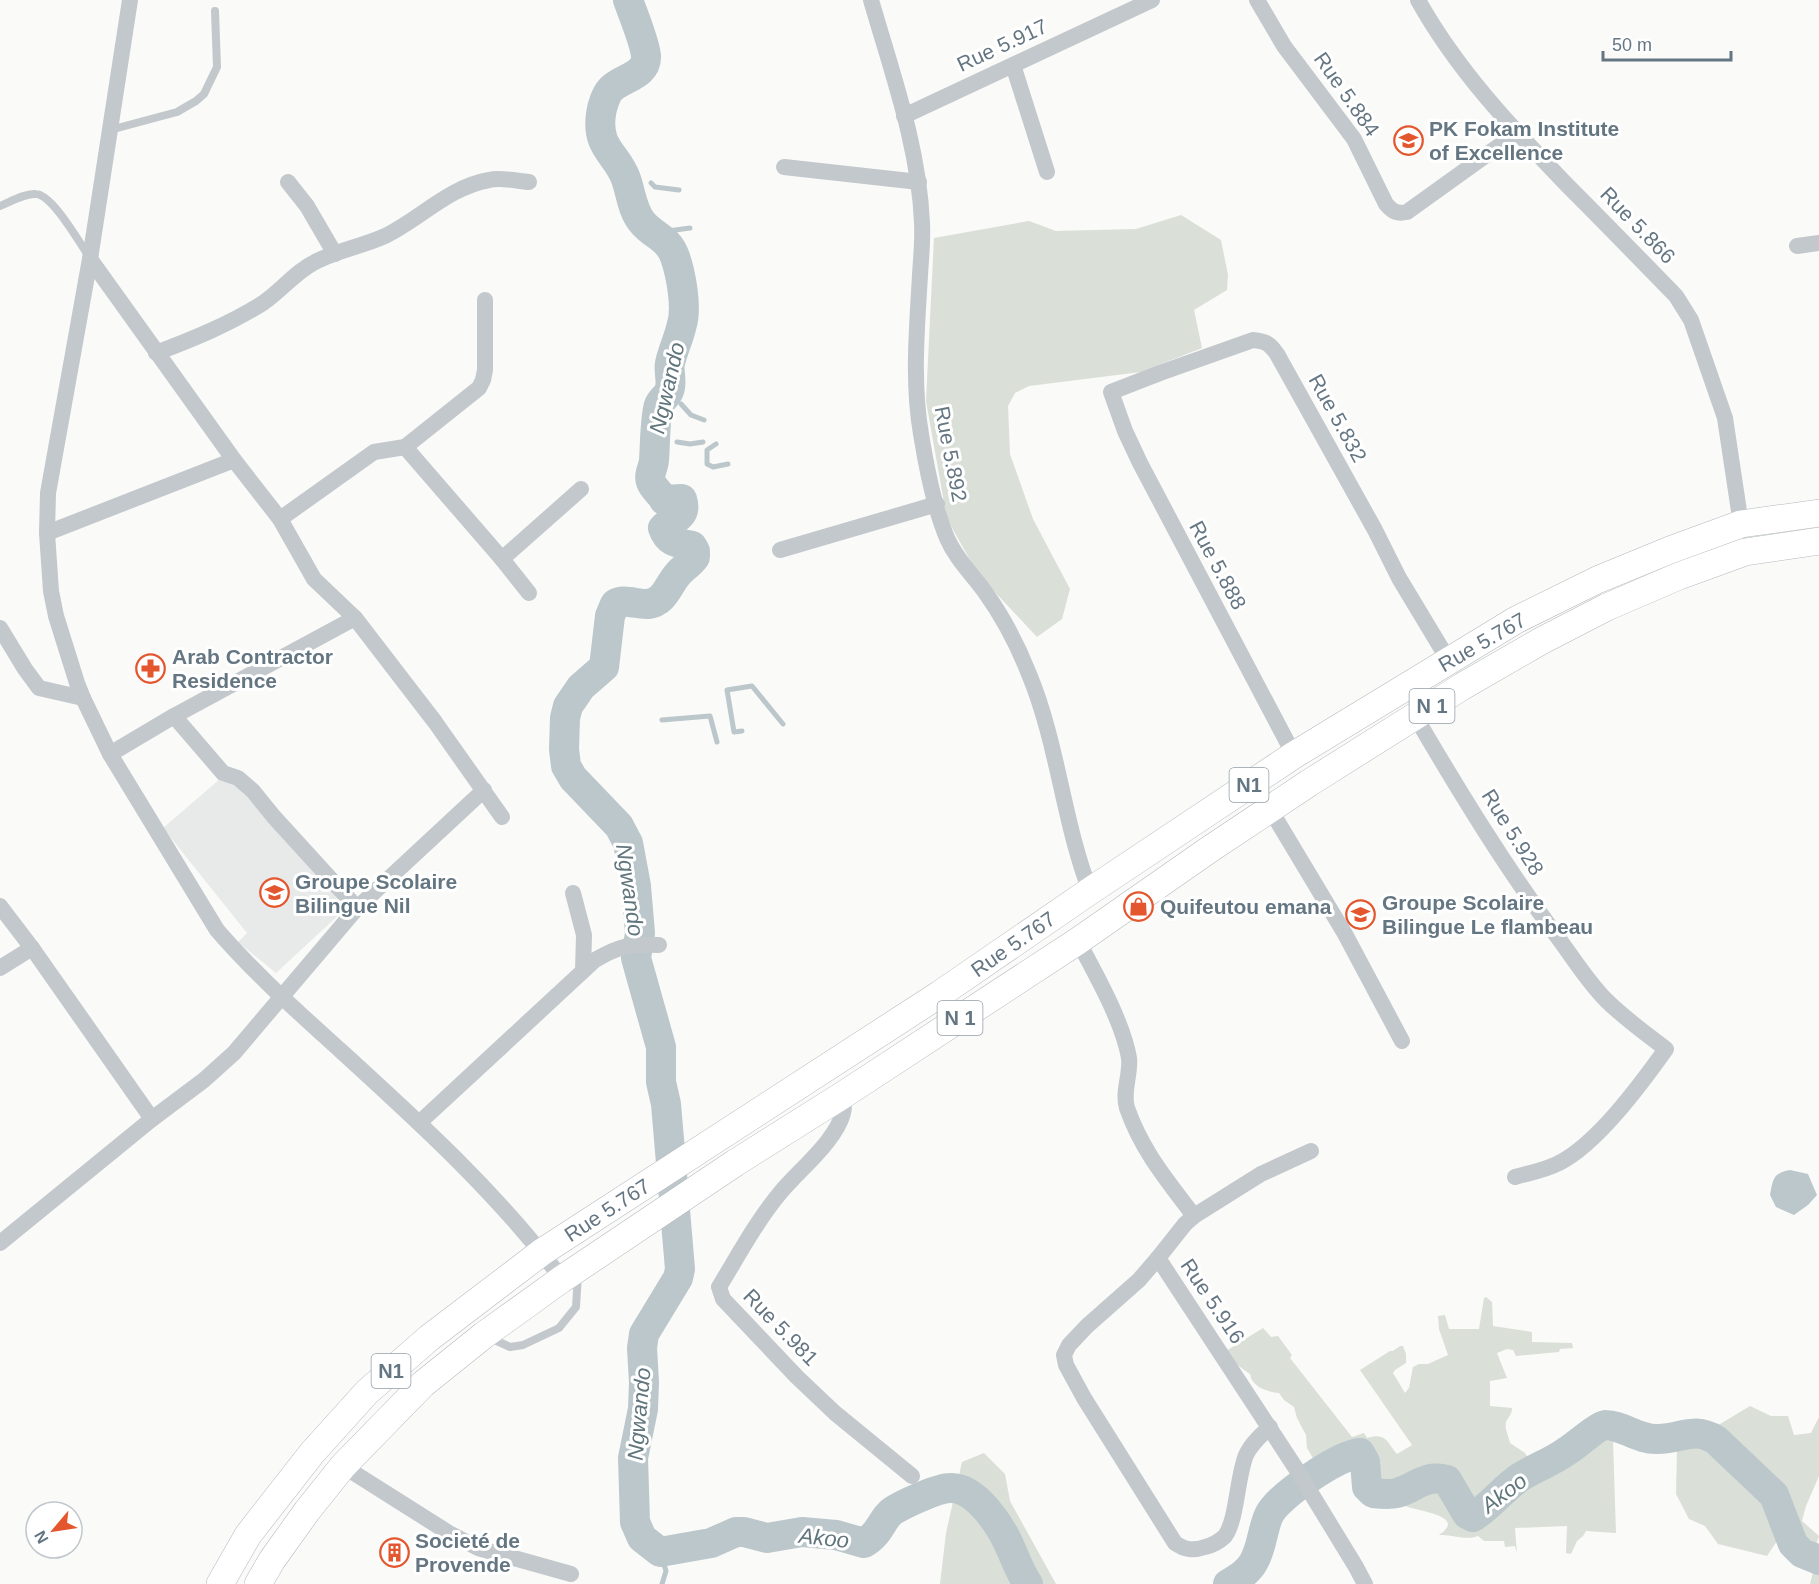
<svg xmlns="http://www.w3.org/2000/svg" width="1819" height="1584" font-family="Helvetica,sans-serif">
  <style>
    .built { fill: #e8e9e9 }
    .green { fill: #dadfd7 }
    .water { fill: #bbc7cb }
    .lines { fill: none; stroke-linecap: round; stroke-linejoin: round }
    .stream { stroke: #bbc7cb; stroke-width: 5 }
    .river { stroke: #bbc7cb; stroke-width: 30 }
    .trunk-casing { stroke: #b4b9bd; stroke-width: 28 }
    .service { stroke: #c3c8cc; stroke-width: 8 }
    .minor { stroke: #c3c8cc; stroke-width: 16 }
    .trunk { stroke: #fff; stroke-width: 27 }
    .labels { text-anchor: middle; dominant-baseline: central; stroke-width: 6; stroke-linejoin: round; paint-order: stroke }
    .shield { fill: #fff; stroke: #939fa8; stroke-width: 1.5 }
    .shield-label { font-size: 20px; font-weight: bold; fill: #657683 }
    .street-label { font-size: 21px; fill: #657683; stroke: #fff }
    .poi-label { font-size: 21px; font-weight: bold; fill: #657683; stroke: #fff; text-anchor: start }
    .water-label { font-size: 22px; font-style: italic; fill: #60757c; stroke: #fff }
  </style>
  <rect width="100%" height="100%" fill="#fafaf8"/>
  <path class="built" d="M220,779L243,784L324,875L343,911L276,973L238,942L247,933L163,828Z"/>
  <g class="green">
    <path d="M1181,215L1221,240L1228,275L1227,290L1194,310L1202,348L1141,372L1029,386L1015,393L1008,406L1010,454L1033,519L1070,589L1062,619L1037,637L978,574L947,519L926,401L934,238L1029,221L1056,231L1136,229Z"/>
    <path d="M1486,1297L1492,1302L1493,1326L1532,1332V1342L1572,1343L1573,1348L1560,1349L1559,1352L1516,1356L1513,1350L1507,1349L1497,1353L1507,1378L1490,1381V1406L1512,1408C1512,1415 1508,1417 1506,1422C1504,1428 1509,1437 1510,1443L1525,1453L1528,1458L1538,1455L1544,1461L1523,1471L1482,1505L1477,1507C1469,1497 1461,1482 1448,1477C1429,1469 1396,1493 1380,1483C1369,1476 1373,1456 1362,1446L1346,1450L1317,1465L1307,1448L1306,1435L1297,1418L1294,1407L1284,1400L1279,1393C1269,1392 1258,1389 1252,1380C1249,1374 1253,1376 1247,1372C1239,1366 1230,1361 1226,1351L1263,1328L1271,1337L1278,1336L1292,1355L1290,1358L1352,1437L1364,1433L1367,1438C1387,1432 1387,1443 1397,1454L1412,1445L1360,1370L1390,1351H1393L1400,1346H1403L1406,1354V1363L1395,1370L1393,1373L1405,1393L1409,1388L1413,1367L1419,1364H1428L1448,1355L1439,1329L1438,1316L1445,1315L1449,1329H1479L1484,1298Z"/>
    <path d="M1750,1406L1771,1416H1788L1794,1435L1811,1433L1819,1417V1476L1806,1506L1802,1521L1819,1536L1814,1551L1819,1556V1584H1810L1815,1564L1811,1559L1777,1541L1767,1556L1718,1544L1705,1526L1689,1519L1676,1494L1677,1450Z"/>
    <path d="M1610,1436L1613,1440L1616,1533L1586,1531L1583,1536L1577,1541L1571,1554L1566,1553L1567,1526L1515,1528L1517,1554L1515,1546L1505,1547L1504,1541H1484L1478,1536C1465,1541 1453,1534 1439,1535C1468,1516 1418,1511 1408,1507C1403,1505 1404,1504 1402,1500C1410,1493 1437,1478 1446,1490C1451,1496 1452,1506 1458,1512C1461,1516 1465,1518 1468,1522L1473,1523L1479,1520L1507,1492L1516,1487L1546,1472L1594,1441Z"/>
    <path d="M984,1453L1005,1474L1010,1501L1056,1584H940L946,1533L962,1462Z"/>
  </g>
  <path class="water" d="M1790,1170L1808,1174L1817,1195L1808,1205L1794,1215L1776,1207L1770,1195C1773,1179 1773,1173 1790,1170Z"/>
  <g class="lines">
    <g class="stream">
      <path d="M651,183L655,187L679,190"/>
      <path d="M664,229L668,231L690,228"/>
      <path d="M681,404L691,415L704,420"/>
      <path d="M677,442L690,444L703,442"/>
      <path d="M716,444L707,450V464L713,467L728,464"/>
      <path d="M662,720L710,716L717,742"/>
      <path d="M742,731L734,732L727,690L752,686L783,724"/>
      <path d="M660,1552L666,1571L662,1584"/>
    </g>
    <g class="river">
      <path d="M628,0C633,14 645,43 646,56C647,76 621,78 611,89C606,94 602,106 601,114C596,149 617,153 626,179C631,193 632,210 642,222C653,236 668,237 675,257C681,274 687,307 682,324C679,338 673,350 670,363C668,372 673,382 669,391C667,396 661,400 659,405C655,414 655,449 654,460C654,466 648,475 651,482C653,488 661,494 664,500L682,499C688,518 673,518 663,528C668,543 678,543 692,546L695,551V557C690,564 683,568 678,574C668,585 665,602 648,604C637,605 624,598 615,604L610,616L604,667L581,687L568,706L565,718L564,749L566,766L573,778L619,826L628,843L636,886L640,933L636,958L661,1047V1082L666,1104L680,1269L678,1278L644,1334L642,1348L644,1382L643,1409L633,1458L635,1522L642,1538L660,1552L711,1543L736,1532H744L767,1538L802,1532L836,1535L864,1543C881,1534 882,1517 894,1510C906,1503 938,1488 950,1488C976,1487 1001,1526 1010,1547C1016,1560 1020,1572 1028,1584"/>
      <path d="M1228,1584C1237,1579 1248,1572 1253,1563C1262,1549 1262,1530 1269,1515C1278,1496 1339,1455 1360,1453L1365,1462L1367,1487L1373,1493C1381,1494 1389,1495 1397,1493C1416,1488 1424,1474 1447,1480L1467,1514L1473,1517C1490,1506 1502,1490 1519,1478C1534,1468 1552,1462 1567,1451C1575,1446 1598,1426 1605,1425C1623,1425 1638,1440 1658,1439C1682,1439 1693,1426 1716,1440L1774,1495L1793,1544L1802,1553L1819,1560"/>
    </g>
    <defs>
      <g id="trunk">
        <path d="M220,1584L248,1535L312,1453L367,1392L429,1338L542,1252L940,994L1090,891L1294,755L1516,620L1597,580L1670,550L1741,524L1819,513"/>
        <path d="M258,1584L272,1560L307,1511L343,1466L423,1384L484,1335L562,1279L735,1163L843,1095L1078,941L1210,849L1309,783L1463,686L1541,641L1607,607L1679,576L1745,552L1819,541"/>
      </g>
    </defs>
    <use href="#trunk" class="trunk-casing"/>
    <g class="service">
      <path d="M110,130L177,112L196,101L204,94L217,67L215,11"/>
      <path d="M0,206C10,202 25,193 36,194C53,195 80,244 90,258"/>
      <path d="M488,1337L510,1347L523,1345L559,1328L576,1307L578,1274"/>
    </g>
    <g class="minor">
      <path d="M130,0L90,259L48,493L47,533L51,591L56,616L77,683L83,698L110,754L217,930C255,974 298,1012 341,1051C419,1122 498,1194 562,1279"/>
      <path d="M871,0C892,73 919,147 922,223C923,240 921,258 920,275C917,328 912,382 921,434C926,465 935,510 947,538C956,559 972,574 985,592C1003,617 1018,646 1029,674C1058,744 1063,821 1090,891"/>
      <path d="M1257,0L1284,46L1354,139L1386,204C1393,212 1397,214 1407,212L1517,133"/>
      <path d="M1418,0C1457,70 1512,128 1567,185C1604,222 1640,259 1676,296L1691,320L1725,418L1742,531"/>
      <path d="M1013,65L1047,172"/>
      <path d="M904,116L1152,0"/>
      <path d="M784,167L919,182"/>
      <path d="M288,182L307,206L335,254"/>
      <path d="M1797,246L1819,243"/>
      <path d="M90,259L234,460L280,519L314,579L355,618L435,722L502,817"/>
      <path d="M156,353C193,339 230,324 263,303C282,290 296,271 317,261C339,250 363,246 385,236C420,219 449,187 489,180C501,177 517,181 529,182"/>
      <path d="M405,447L502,559L529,593"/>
      <path d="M280,519L374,452L405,447L479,388L483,380L485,370V300"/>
      <path d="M47,533L234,460"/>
      <path d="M780,550L937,504"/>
      <path d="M502,559L581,489"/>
      <path d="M0,628L25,669L39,688L83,698"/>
      <path d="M174,716L223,773L238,778L253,791L274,817L357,908L484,790"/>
      <path d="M1415,716C1459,791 1504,865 1556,935C1572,956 1587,981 1606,1000C1624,1018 1645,1033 1666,1049C1641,1084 1597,1144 1559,1163C1546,1170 1529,1173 1515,1177"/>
      <path d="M110,754L174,716L355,618"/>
      <path d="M1294,755L1140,463L1125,431L1111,392L1160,373L1253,340C1266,341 1270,344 1277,354L1375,530L1399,578L1449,661"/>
      <path d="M1270,809L1345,934L1402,1041"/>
      <path d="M573,893L584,935L583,971"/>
      <path d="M0,906L32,948L152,1119"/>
      <path d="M1078,941C1095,973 1123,1022 1129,1058C1131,1074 1122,1092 1127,1108C1142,1151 1167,1180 1194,1216L1185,1224L1158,1258L1295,1467L1356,1567L1365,1584"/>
      <path d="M0,968L32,948"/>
      <path d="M843,1095C844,1101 845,1107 843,1113C836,1141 798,1171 780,1193C756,1222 738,1256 719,1287L723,1299L797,1377L835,1413L912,1476"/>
      <path d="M419,1123L595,960C621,945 630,944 659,945"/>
      <path d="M1194,1216L1261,1174L1311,1151"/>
      <path d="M0,1243L152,1119L204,1080L234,1053L357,908"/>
      <path d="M1158,1258L1139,1280L1087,1326L1069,1345L1064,1355L1066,1365L1084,1398L1175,1543C1185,1550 1193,1551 1205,1547C1213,1545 1219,1542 1225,1536C1237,1520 1237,1477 1246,1455C1251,1444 1261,1435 1270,1427"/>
      <path d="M343,1466L449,1533L478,1548L571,1574"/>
    </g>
    <use href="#trunk" class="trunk"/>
  </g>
  <defs>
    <symbol id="university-ring" viewBox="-11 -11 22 22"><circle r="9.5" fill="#fff" stroke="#e4572e" stroke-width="1.5"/><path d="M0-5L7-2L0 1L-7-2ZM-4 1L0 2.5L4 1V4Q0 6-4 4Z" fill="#e4572e"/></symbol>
    <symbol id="pharmacy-ring" viewBox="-11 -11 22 22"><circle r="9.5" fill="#fff" stroke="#e4572e" stroke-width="1.5"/><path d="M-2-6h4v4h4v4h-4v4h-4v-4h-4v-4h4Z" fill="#e4572e"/></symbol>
    <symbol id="school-ring" viewBox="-11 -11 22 22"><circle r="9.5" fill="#fff" stroke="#e4572e" stroke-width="1.5"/><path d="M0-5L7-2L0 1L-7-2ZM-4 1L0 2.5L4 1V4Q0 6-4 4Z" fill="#e4572e"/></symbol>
    <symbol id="shop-ring" viewBox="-11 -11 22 22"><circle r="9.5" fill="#fff" stroke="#e4572e" stroke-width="1.5"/><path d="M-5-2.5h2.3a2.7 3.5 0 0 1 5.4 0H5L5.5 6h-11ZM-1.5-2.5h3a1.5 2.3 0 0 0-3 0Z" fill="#e4572e"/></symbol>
    <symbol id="building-ring" viewBox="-11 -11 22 22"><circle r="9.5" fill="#fff" stroke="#e4572e" stroke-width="1.5"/><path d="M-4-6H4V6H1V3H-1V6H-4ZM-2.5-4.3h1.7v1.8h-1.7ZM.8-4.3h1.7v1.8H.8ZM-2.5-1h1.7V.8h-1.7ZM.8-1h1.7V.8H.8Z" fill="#e4572e"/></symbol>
  </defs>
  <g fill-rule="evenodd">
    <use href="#university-ring" x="1392" y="124" width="33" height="33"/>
    <use href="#pharmacy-ring" x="134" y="652" width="33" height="33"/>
    <use href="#school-ring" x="258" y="876" width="33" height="33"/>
    <use href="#shop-ring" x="1122" y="890" width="33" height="33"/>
    <use href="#school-ring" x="1344" y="898" width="33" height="33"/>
    <use href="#building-ring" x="378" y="1536" width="33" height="33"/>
  </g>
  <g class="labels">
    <g class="shield">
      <rect x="1409.5" y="689" width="45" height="34" rx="4.5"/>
      <rect x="1229.5" y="768" width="39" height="34" rx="4.5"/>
      <rect x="937.5" y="1001" width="45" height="34" rx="4.5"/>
      <rect x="371.5" y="1354" width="39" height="34" rx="4.5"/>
    </g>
    <g class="shield-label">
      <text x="1432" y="706">N 1</text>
      <text x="1249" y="785">N1</text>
      <text x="960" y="1018">N 1</text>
      <text x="391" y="1371">N1</text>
    </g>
    <g class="street-label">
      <text transform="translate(1002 45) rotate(-25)">Rue 5.917</text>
      <text transform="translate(1347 94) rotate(55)">Rue 5.884</text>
      <text transform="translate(1638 225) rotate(46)">Rue 5.866</text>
      <text transform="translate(1338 418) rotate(61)">Rue 5.832</text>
      <text transform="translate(951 454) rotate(79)">Rue 5.892</text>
      <text transform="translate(1218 565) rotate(62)">Rue 5.888</text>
      <text transform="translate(1482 642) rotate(-30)">Rue 5.767</text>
      <text transform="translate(1513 832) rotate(58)">Rue 5.928</text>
      <text transform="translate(1013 944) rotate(-35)">Rue 5.767</text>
      <text transform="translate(607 1210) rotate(-33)">Rue 5.767</text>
      <text transform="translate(1213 1301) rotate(56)">Rue 5.916</text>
      <text transform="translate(781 1327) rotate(46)">Rue 5.981</text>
    </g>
    <g class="poi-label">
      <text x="1429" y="128">PK Fokam Institute<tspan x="1429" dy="24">of Excellence</tspan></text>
      <text x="172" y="656">Arab Contractor<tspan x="172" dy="24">Residence</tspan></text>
      <text x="295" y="881">Groupe Scolaire<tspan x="295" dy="24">Bilingue Nil</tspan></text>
      <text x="1382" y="902">Groupe Scolaire<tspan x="1382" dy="24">Bilingue Le flambeau</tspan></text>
      <text x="1160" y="906">Quifeutou emana</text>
      <text x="415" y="1540">Societé de<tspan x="415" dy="24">Provende</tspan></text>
    </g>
    <g class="water-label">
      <text transform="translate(667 388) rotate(-77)">Ngwando</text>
      <text transform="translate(630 890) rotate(82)">Ngwando</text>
      <text transform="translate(639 1414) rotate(-85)">Ngwando</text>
      <text transform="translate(1504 1493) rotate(-37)">Akoo</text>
      <text transform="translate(824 1538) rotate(6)">Akoo</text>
    </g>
  </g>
  <g transform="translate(54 1530) rotate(241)"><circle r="28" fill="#ffffff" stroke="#c1c8cd" stroke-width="1.5"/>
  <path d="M0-4.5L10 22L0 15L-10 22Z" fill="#e4572e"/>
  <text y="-9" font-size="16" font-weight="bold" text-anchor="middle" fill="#657683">N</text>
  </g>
  <path d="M1603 51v9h128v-9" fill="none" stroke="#657683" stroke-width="3"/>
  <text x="1612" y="51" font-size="18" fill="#657683" stroke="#ffffff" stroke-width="4.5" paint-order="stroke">50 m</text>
</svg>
